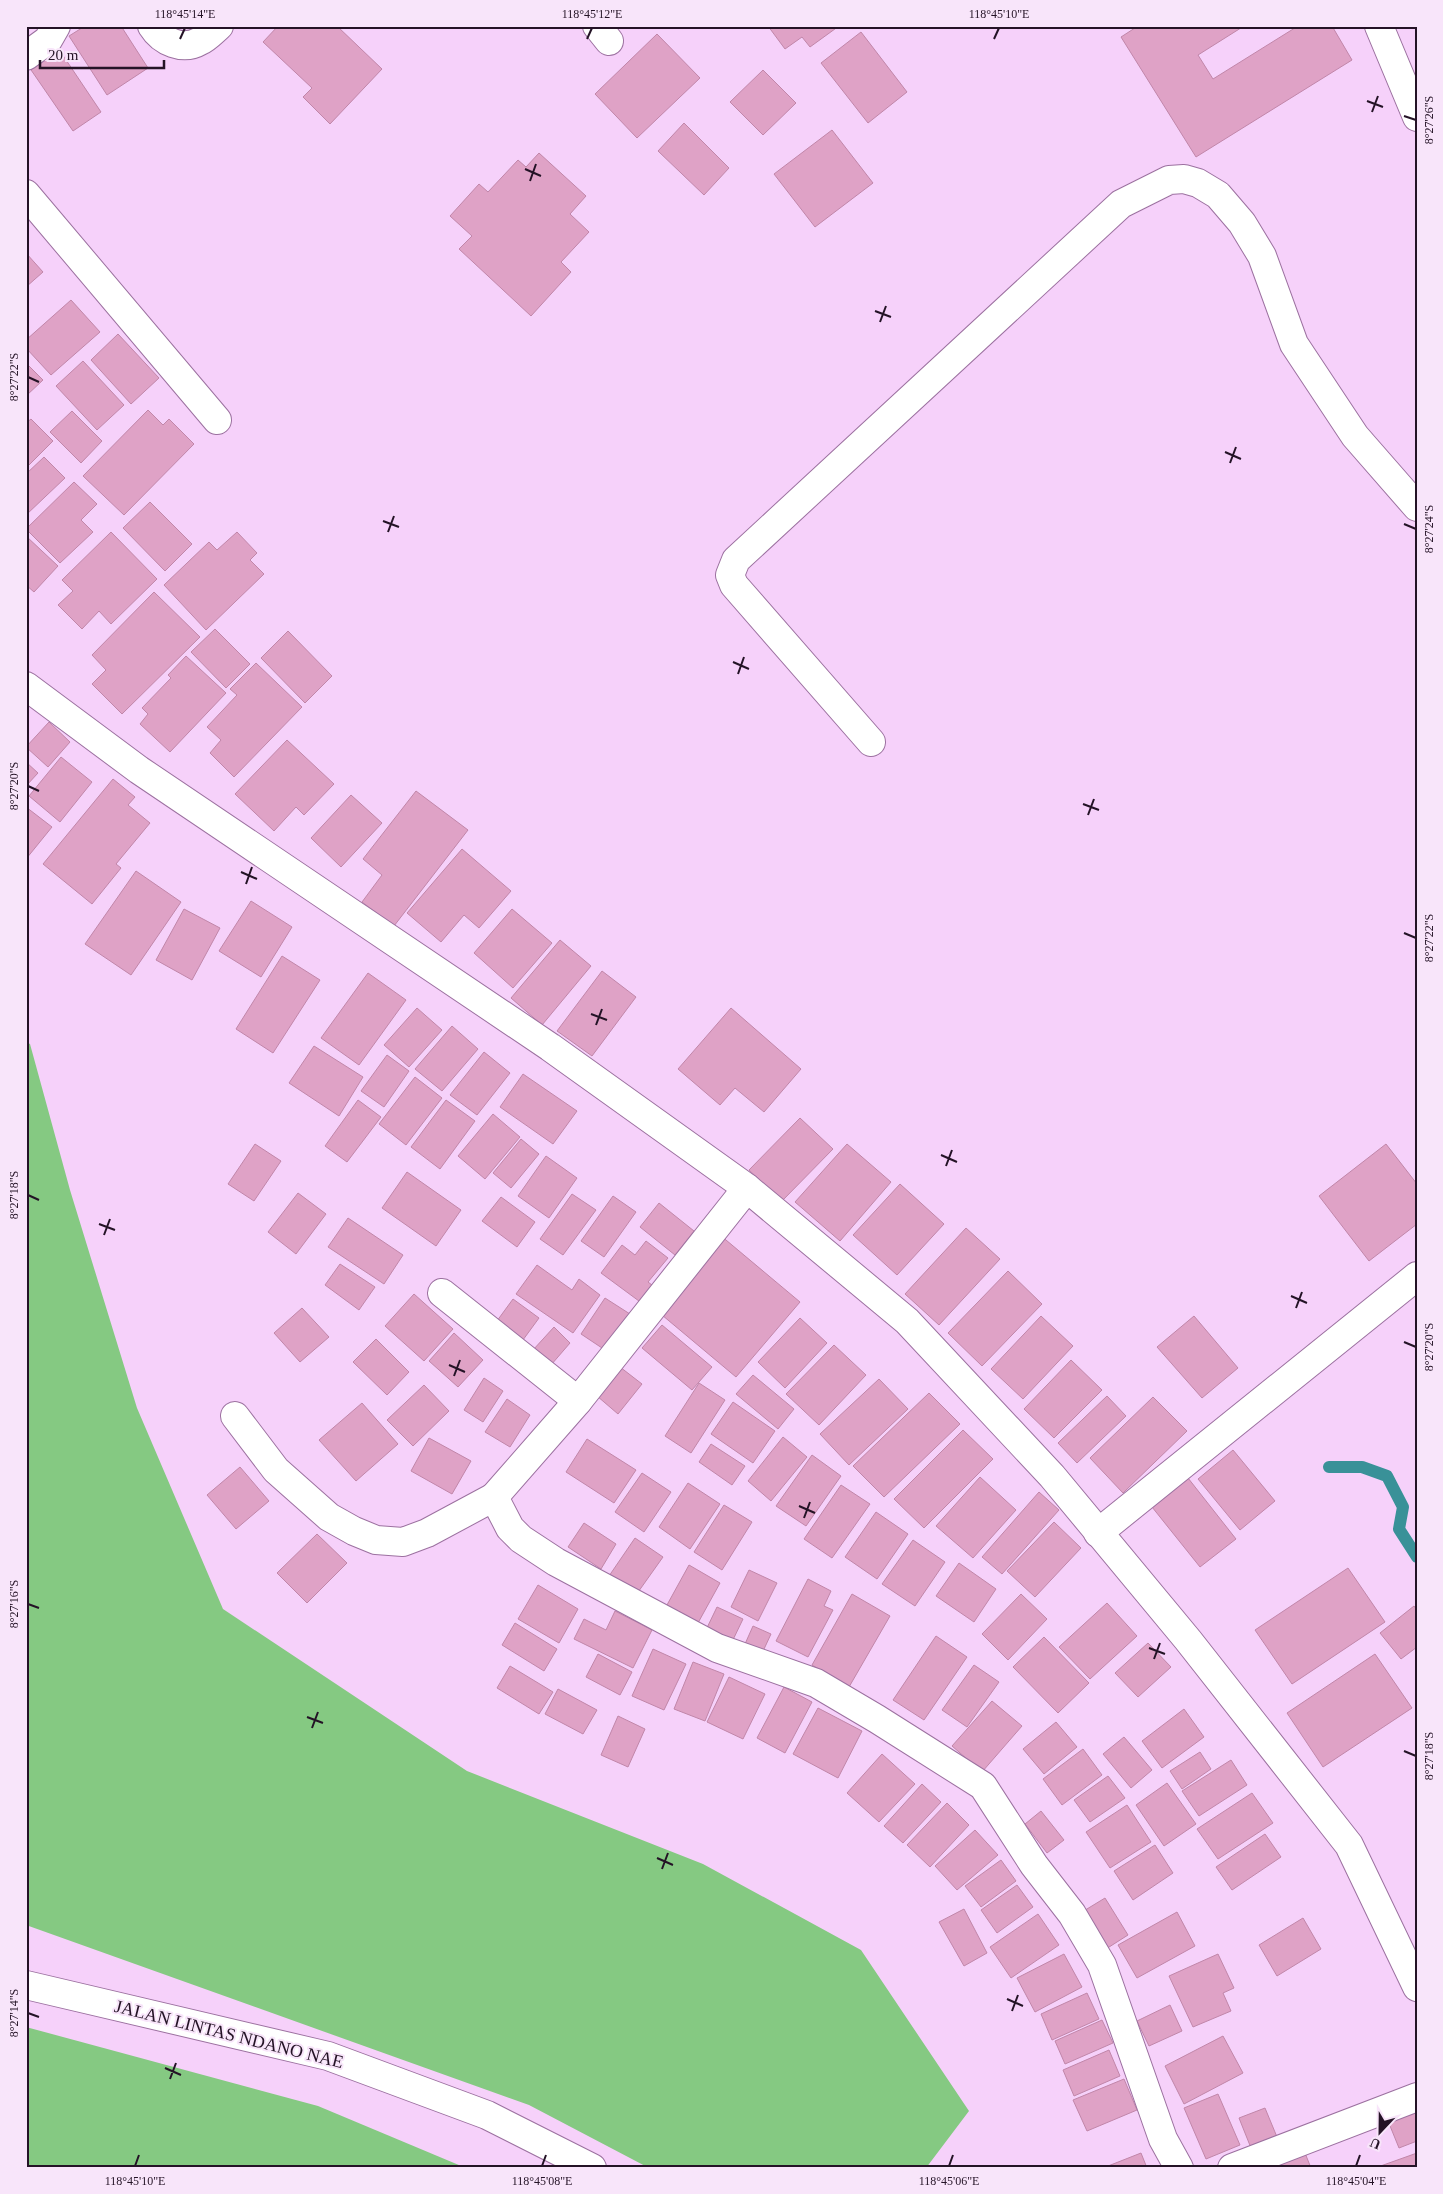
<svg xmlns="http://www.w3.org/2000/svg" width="1443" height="2194" font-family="Georgia,serif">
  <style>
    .green { fill: #85c982 }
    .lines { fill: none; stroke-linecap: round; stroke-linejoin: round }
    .stream { stroke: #399198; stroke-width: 12 }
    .building { fill: #dfa2c6; stroke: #c186a9 }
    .minor-casing { stroke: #9c71a0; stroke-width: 30 }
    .minor { stroke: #fff; stroke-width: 28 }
    .ticks { fill: none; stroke: #241326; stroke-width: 2 }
    .labels { text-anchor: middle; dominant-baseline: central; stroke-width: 4; stroke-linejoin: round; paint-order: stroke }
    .street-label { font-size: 18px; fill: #241326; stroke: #f8e5fa }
    .neatline { fill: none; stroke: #241326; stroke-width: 2 }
    .ticks-label { font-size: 12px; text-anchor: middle; fill: #241326 }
  </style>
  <rect width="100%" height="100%" fill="#f6d1fa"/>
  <g class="green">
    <path d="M26,1042L30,1044L70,1190L137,1408L223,1609L467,1771L703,1864L861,1950L969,2111L926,2168H649L529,2105L26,1925Z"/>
    <path d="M26,2027L318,2106L466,2168H26Z"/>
  </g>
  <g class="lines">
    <path class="stream" d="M1329,1467H1362L1387,1476L1403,1507L1399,1529L1417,1557"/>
  </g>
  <g class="building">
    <path d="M85,26H121L148,68L107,95L69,36Z"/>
    <path d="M278,26H337L382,69L330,124L303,97L312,88L263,42Z"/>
    <path d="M768,26H839L810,47L802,37L785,49Z"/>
    <path d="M1138,26H1244L1198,55L1213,79L1298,26H1332L1352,60L1196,157L1121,37Z"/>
    <path d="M861,32L907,92L868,123L821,63Z"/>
    <path d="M657,34L700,78L637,138L595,94Z"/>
    <path d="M58,48L101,112L73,131L29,67Z"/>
    <path d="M763,70L796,103L763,135L730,102Z"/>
    <path d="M684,123L729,168L704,195L658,151Z"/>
    <path d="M832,130L873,183L815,227L774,174Z"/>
    <path d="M539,153L586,196L570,214L589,232L561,262L571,272L531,316L459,249L472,236L450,216L479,184L488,192L518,160L526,167Z"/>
    <path d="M26,253L43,272L26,287Z"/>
    <path d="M71,300L100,332L51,375L26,348V340Z"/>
    <path d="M118,334L159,378L131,404L91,360Z"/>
    <path d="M83,361L124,405L97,430L56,386Z"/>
    <path d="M26,363L43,380L26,396Z"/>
    <path d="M148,410L163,425L169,419L194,444L124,515L83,476Z"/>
    <path d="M72,411L102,441L81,463L50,432Z"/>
    <path d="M31,419L53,441L27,467L26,423Z"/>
    <path d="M44,457L65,478L26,515V474Z"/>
    <path d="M74,482L97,504L81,520L93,532L60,563L26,529Z"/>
    <path d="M150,502L192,544L165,571L123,528Z"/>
    <path d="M111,532L157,579L111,624L99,611L82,629L58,605L73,591L62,580Z"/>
    <path d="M237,532L257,553L250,560L264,574L206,630L164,585L209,542L217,550Z"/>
    <path d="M26,536L58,566L34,592L26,585Z"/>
    <path d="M154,592L200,637L122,714L92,684L106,670L92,655Z"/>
    <path d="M215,629L250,664L226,688L191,652Z"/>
    <path d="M288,631L332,676L305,703L261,658Z"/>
    <path d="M186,656L226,693L170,752L140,724L148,714L142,708L171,678L168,675Z"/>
    <path d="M256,663L302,707L234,777L210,753L221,740L207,727L237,695L230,689Z"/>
    <path d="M49,722L70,742L48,767L26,747Z"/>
    <path d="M287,740L334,784L304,815L296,807L274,831L235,794Z"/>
    <path d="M61,757L92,782L60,822L29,796Z"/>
    <path d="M26,762L38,773L26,786Z"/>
    <path d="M113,779L135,797L128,805L150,823L116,864L121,868L92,904L43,864Z"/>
    <path d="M416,791L468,830L394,926L362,902L382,875L363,859Z"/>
    <path d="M351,795L382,823L341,867L311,838Z"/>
    <path d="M26,807L52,827L26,859Z"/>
    <path d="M462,849L511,891L479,928L464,915L441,942L407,913Z"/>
    <path d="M136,871L181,902L131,975L85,944Z"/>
    <path d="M251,901L292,927L261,977L219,951Z"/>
    <path d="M184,909L220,928L192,980L156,960Z"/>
    <path d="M512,909L552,943L513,988L474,953Z"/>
    <path d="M560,940L591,966L542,1025L511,998Z"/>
    <path d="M282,956L320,980L273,1053L236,1029Z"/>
    <path d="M602,971L636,997L592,1056L557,1031Z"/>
    <path d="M368,973L406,1000L359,1065L321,1038Z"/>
    <path d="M417,1008L442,1030L409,1067L384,1045Z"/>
    <path d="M731,1008L801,1069L764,1112L735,1088L720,1105L678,1069Z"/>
    <path d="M452,1026L478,1049L442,1091L415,1069Z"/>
    <path d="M314,1046L363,1077L339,1116L289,1083Z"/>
    <path d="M484,1052L510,1073L477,1115L450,1095Z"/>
    <path d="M387,1055L409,1071L384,1107L361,1091Z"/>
    <path d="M523,1074L577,1111L553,1144L500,1107Z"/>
    <path d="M415,1077L442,1098L406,1145L379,1124Z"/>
    <path d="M358,1100L381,1117L347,1162L325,1146Z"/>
    <path d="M446,1100L475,1121L440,1169L411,1147Z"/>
    <path d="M493,1114L520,1137L485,1179L458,1156Z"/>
    <path d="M800,1118L833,1149L782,1201L749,1170Z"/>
    <path d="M521,1139L539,1154L511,1188L493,1173Z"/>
    <path d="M255,1144L281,1161L254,1201L228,1184Z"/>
    <path d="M847,1144L891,1182L840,1241L795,1202Z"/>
    <path d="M1386,1144L1417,1184V1224L1369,1261L1319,1196Z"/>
    <path d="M546,1156L577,1178L549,1218L518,1196Z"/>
    <path d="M407,1172L461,1210L436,1246L382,1208Z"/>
    <path d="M900,1184L944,1224L897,1275L853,1235Z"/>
    <path d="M298,1193L326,1214L296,1254L268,1232Z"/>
    <path d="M572,1194L596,1210L563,1255L540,1239Z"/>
    <path d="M613,1196L636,1212L604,1257L581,1241Z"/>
    <path d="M501,1197L535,1222L517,1247L482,1221Z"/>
    <path d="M659,1203L694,1231L675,1255L640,1227Z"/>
    <path d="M348,1218L403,1255L384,1284L328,1247Z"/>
    <path d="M966,1228L1000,1259L939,1325L905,1294Z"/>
    <path d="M720,1235L800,1302L736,1377L656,1310Z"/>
    <path d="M646,1241L668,1258L648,1282L656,1288L643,1304L601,1273L622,1245L635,1255Z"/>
    <path d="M340,1264L375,1287L359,1310L325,1285Z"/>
    <path d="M537,1265L572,1290L579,1279L600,1295L573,1333L516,1294Z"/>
    <path d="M1008,1271L1042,1304L982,1366L948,1333Z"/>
    <path d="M414,1294L453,1329L424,1361L385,1326Z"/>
    <path d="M605,1298L630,1314L605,1350L581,1334Z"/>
    <path d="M513,1299L539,1318L520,1344L494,1325Z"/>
    <path d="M302,1308L329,1337L300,1362L274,1333Z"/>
    <path d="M1041,1316L1073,1346L1023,1399L991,1369Z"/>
    <path d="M1194,1316L1238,1368L1202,1398L1157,1347Z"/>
    <path d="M800,1318L827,1343L785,1388L758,1362Z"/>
    <path d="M662,1325L712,1367L692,1390L642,1348Z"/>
    <path d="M554,1327L570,1343L551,1365L533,1350Z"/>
    <path d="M454,1333L483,1360L458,1387L429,1361Z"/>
    <path d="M376,1339L409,1372L387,1395L353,1362Z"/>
    <path d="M834,1345L866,1375L819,1425L786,1394Z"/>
    <path d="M1071,1360L1102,1390L1054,1438L1024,1409Z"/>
    <path d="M620,1367L642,1384L618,1414L597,1396Z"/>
    <path d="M753,1375L794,1409L778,1429L736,1394Z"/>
    <path d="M484,1378L503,1391L483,1422L464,1410Z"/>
    <path d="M879,1379L908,1409L849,1465L820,1434Z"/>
    <path d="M699,1383L725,1400L691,1453L665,1436Z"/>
    <path d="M424,1385L449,1411L413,1446L387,1420Z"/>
    <path d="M929,1393L960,1424L884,1497L853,1466Z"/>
    <path d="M1107,1396L1126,1416L1077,1463L1058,1443Z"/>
    <path d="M1153,1397L1187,1431L1123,1493L1090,1458Z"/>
    <path d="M507,1399L530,1415L510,1447L485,1432Z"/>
    <path d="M733,1402L775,1431L753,1463L711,1434Z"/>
    <path d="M362,1403L398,1444L356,1481L319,1440Z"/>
    <path d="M963,1430L993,1459L924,1528L894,1499Z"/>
    <path d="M783,1437L807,1457L771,1501L748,1481Z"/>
    <path d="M429,1438L471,1461L452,1494L411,1471Z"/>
    <path d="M587,1439L636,1470L614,1503L566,1472Z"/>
    <path d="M711,1444L745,1466L732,1485L699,1462Z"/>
    <path d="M1233,1450L1275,1501L1240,1530L1198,1479Z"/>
    <path d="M812,1455L841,1476L806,1526L776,1506Z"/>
    <path d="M240,1467L269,1501L236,1529L207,1495Z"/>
    <path d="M642,1473L671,1492L644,1532L615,1512Z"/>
    <path d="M980,1477L1016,1510L973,1558L936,1526Z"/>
    <path d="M1188,1478L1236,1539L1200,1567L1152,1507Z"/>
    <path d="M688,1483L720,1504L690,1549L659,1527Z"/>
    <path d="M841,1485L870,1504L832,1558L804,1539Z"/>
    <path d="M1039,1492L1059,1510L1002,1574L982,1557Z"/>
    <path d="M724,1505L752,1522L722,1570L694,1552Z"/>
    <path d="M876,1512L908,1534L877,1579L845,1557Z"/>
    <path d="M1054,1522L1081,1548L1035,1597L1007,1571Z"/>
    <path d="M584,1523L616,1544L601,1569L568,1547Z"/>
    <path d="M317,1534L347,1563L307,1603L277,1573Z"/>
    <path d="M635,1538L663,1557L636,1595L609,1576Z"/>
    <path d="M913,1540L945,1562L915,1606L882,1584Z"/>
    <path d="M959,1563L996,1589L974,1622L936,1596Z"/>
    <path d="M689,1565L720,1583L693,1632L662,1614Z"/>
    <path d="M1348,1568L1385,1622L1292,1684L1255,1630Z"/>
    <path d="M749,1570L777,1583L758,1621L731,1607Z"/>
    <path d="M808,1579L831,1591L824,1606L833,1610L808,1657L776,1641Z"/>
    <path d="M538,1585L578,1609L559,1643L518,1619Z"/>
    <path d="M852,1594L890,1616L849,1687L812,1665Z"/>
    <path d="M1021,1594L1047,1619L1008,1660L982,1634Z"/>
    <path d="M1107,1603L1137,1636L1090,1679L1059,1647Z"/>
    <path d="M1414,1606L1417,1610V1647L1401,1659L1380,1633Z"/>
    <path d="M717,1607L743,1619L730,1646L704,1634Z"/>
    <path d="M615,1611L652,1630L633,1668L574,1639L584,1619L606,1630Z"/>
    <path d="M515,1623L557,1649L544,1671L502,1645Z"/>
    <path d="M753,1626L771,1634L758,1662L741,1653Z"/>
    <path d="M936,1636L967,1657L924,1720L893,1700Z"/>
    <path d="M1044,1637L1089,1683L1058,1713L1013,1667Z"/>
    <path d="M1148,1643L1171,1667L1138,1697L1115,1673Z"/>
    <path d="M653,1649L686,1664L664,1710L632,1696Z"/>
    <path d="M598,1654L632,1672L620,1695L586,1677Z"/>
    <path d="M1375,1654L1412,1708L1323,1767L1287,1713Z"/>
    <path d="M693,1662L724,1674L705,1721L674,1709Z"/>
    <path d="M974,1665L999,1682L967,1727L942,1710Z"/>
    <path d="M510,1666L553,1692L539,1714L497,1688Z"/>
    <path d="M729,1677L765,1694L743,1739L707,1722Z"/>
    <path d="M784,1687L812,1702L785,1753L757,1738Z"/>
    <path d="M558,1689L597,1710L583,1734L545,1714Z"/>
    <path d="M992,1701L1022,1726L982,1772L952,1746Z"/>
    <path d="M818,1708L862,1731L838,1778L793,1754Z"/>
    <path d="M1184,1709L1204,1737L1162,1768L1142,1741Z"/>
    <path d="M618,1716L645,1729L628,1767L601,1755Z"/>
    <path d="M1056,1722L1077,1747L1044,1774L1023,1749Z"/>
    <path d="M1124,1737L1152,1770L1131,1788L1103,1754Z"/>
    <path d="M1083,1749L1102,1775L1062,1805L1043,1779Z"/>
    <path d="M1200,1752L1211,1769L1182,1789L1170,1771Z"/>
    <path d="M882,1754L915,1784L879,1822L847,1793Z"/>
    <path d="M1231,1760L1247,1785L1199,1816L1182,1791Z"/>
    <path d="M1108,1776L1125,1798L1090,1822L1074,1800Z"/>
    <path d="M1167,1783L1196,1824L1164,1846L1136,1805Z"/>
    <path d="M922,1784L941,1802L903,1843L884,1826Z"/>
    <path d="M1252,1793L1273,1823L1218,1859L1197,1829Z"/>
    <path d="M947,1803L969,1825L930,1867L907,1845Z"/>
    <path d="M1127,1805L1151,1842L1110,1868L1086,1832Z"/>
    <path d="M1041,1811L1064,1840L1047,1853L1025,1824Z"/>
    <path d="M975,1830L998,1855L957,1890L935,1866Z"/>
    <path d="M1265,1834L1281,1857L1232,1890L1216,1867Z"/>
    <path d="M1155,1845L1173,1873L1133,1900L1114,1871Z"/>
    <path d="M1001,1860L1016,1881L981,1907L965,1886Z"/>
    <path d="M1017,1885L1033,1907L997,1933L981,1910Z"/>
    <path d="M1105,1898L1128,1935L1106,1949L1082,1912Z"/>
    <path d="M964,1909L987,1953L964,1966L939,1922Z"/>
    <path d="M1177,1912L1195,1946L1137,1978L1118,1945Z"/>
    <path d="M1038,1914L1059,1945L1011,1978L990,1947Z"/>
    <path d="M1303,1918L1321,1949L1277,1976L1259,1945Z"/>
    <path d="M1064,1954L1082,1987L1035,2012L1017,1978Z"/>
    <path d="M1218,1954L1234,1988L1223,1993L1231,2011L1193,2027L1169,1976Z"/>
    <path d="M1087,1993L1099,2019L1052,2040L1041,2014Z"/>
    <path d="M1170,2005L1182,2031L1149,2046L1137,2021Z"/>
    <path d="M1102,2020L1113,2043L1065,2064L1055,2041Z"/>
    <path d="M1223,2036L1243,2073L1184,2104L1165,2066Z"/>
    <path d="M1109,2050L1120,2076L1074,2096L1063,2070Z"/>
    <path d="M1124,2079L1137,2110L1087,2131L1073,2100Z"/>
    <path d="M1218,2094L1240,2145L1206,2159L1184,2108Z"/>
    <path d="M1417,2105V2141L1399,2148L1386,2116Z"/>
    <path d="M1265,2108L1277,2137L1251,2148L1239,2118Z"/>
    <path d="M1301,2143L1311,2168H1239Z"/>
    <path d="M1141,2153L1147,2168H1103Z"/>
    <path d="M1417,2153V2168H1375Z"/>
  </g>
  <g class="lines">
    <defs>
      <g id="minor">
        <path d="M152,26C162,42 183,51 200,41C207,38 213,31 219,26"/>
        <path d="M597,26L609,41"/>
        <path d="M1379,26L1417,117"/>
        <path d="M26,56L48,40L56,26"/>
        <path d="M26,194L217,420"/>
        <path d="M26,686L139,770L550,1047L747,1188L907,1321L1052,1476L1188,1640L1349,1845L1417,1987"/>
        <path d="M871,742L734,585L730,575L736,560L1121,204L1169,180L1184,179L1198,183L1218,195L1242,223L1262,256L1294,344L1355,436L1417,507"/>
        <path d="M747,1188L578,1401L494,1497L510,1528L521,1539L556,1562L717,1648L816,1683L877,1719L983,1786L1034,1865L1072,1914L1102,1965L1163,2139L1179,2168"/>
        <path d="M442,1293L578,1401"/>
        <path d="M235,1416L276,1470L329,1517L354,1531L376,1540L403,1542L427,1533L494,1497"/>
        <path d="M1098,1533L1417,1276"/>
        <path d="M26,1985L328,2056L487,2115L592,2168"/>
        <path d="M1232,2168L1417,2097"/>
      </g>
    </defs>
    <use href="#minor" class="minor-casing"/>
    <use href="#minor" class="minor"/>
  </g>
  <path class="ticks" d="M180,39L185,28M587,39L592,28M994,39L999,28M1367,101L1383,107M1372,112L1378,96M1404,116L1416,120M525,169L541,176M530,181L536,164M875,311L891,317M880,322L886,306M28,377L39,382M1225,452L1241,459M1230,463L1236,447M383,521L399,527M1404,524L1416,529M388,532L394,516M733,662L749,669M738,674L744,657M28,786L39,791M1083,804L1099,810M1088,815L1094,799M241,872L257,879M246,884L252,867M1404,933L1416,938M591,1014L607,1020M596,1025L602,1009M941,1155L957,1162M946,1166L952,1150M28,1195L39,1200M99,1224L115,1230M104,1235L110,1219M1291,1296L1307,1303M1296,1308L1302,1292M1404,1342L1416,1347M449,1365L465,1372M454,1376L460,1360M799,1506L815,1513M804,1518L810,1502M28,1604L39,1608M1149,1648L1165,1654M1154,1659L1160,1643M307,1717L323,1723M312,1728L318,1712M1404,1751L1416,1756M657,1858L673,1865M662,1869L668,1853M1007,1999L1023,2006M1012,2011L1018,1995M28,2013L39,2017M165,2068L181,2075M170,2079L176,2063M135,2166L139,2155M542,2166L546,2155M949,2166L953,2155M1356,2166L1360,2155"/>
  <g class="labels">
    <g class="street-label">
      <text transform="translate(229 2034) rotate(14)">JALAN LINTAS NDANO NAE</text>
    </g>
  </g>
  <rect width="1443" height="2194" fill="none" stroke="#f8e5fa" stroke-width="55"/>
  <g transform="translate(1380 2132) rotate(202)" stroke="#f8e5fa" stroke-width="4" paint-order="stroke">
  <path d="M0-4L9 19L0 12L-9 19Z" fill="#241326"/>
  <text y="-8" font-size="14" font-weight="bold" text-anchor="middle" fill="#241326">U</text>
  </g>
  <path d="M40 60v8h124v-8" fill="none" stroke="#241326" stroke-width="2.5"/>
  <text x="48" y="60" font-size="15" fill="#241326" stroke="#f8e5fa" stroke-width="4" paint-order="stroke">20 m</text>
  <rect x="28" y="28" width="1388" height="2138" class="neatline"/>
  <g class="ticks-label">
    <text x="185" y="18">118°45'14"E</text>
    <text x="592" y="18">118°45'12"E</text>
    <text x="999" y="18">118°45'10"E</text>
    <text transform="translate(1429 120) rotate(-90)" y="4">8°27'26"S</text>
    <text transform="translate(14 377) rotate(-90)" y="4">8°27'22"S</text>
    <text transform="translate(1429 529) rotate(-90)" y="4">8°27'24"S</text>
    <text transform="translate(14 786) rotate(-90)" y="4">8°27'20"S</text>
    <text transform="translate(1429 938) rotate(-90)" y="4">8°27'22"S</text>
    <text transform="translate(14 1195) rotate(-90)" y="4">8°27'18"S</text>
    <text transform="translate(1429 1347) rotate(-90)" y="4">8°27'20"S</text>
    <text transform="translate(14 1604) rotate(-90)" y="4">8°27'16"S</text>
    <text transform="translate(1429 1756) rotate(-90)" y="4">8°27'18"S</text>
    <text transform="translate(14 2013) rotate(-90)" y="4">8°27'14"S</text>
    <text x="135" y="2185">118°45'10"E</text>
    <text x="542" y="2185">118°45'08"E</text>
    <text x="949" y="2185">118°45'06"E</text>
    <text x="1356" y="2185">118°45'04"E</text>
  </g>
</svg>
